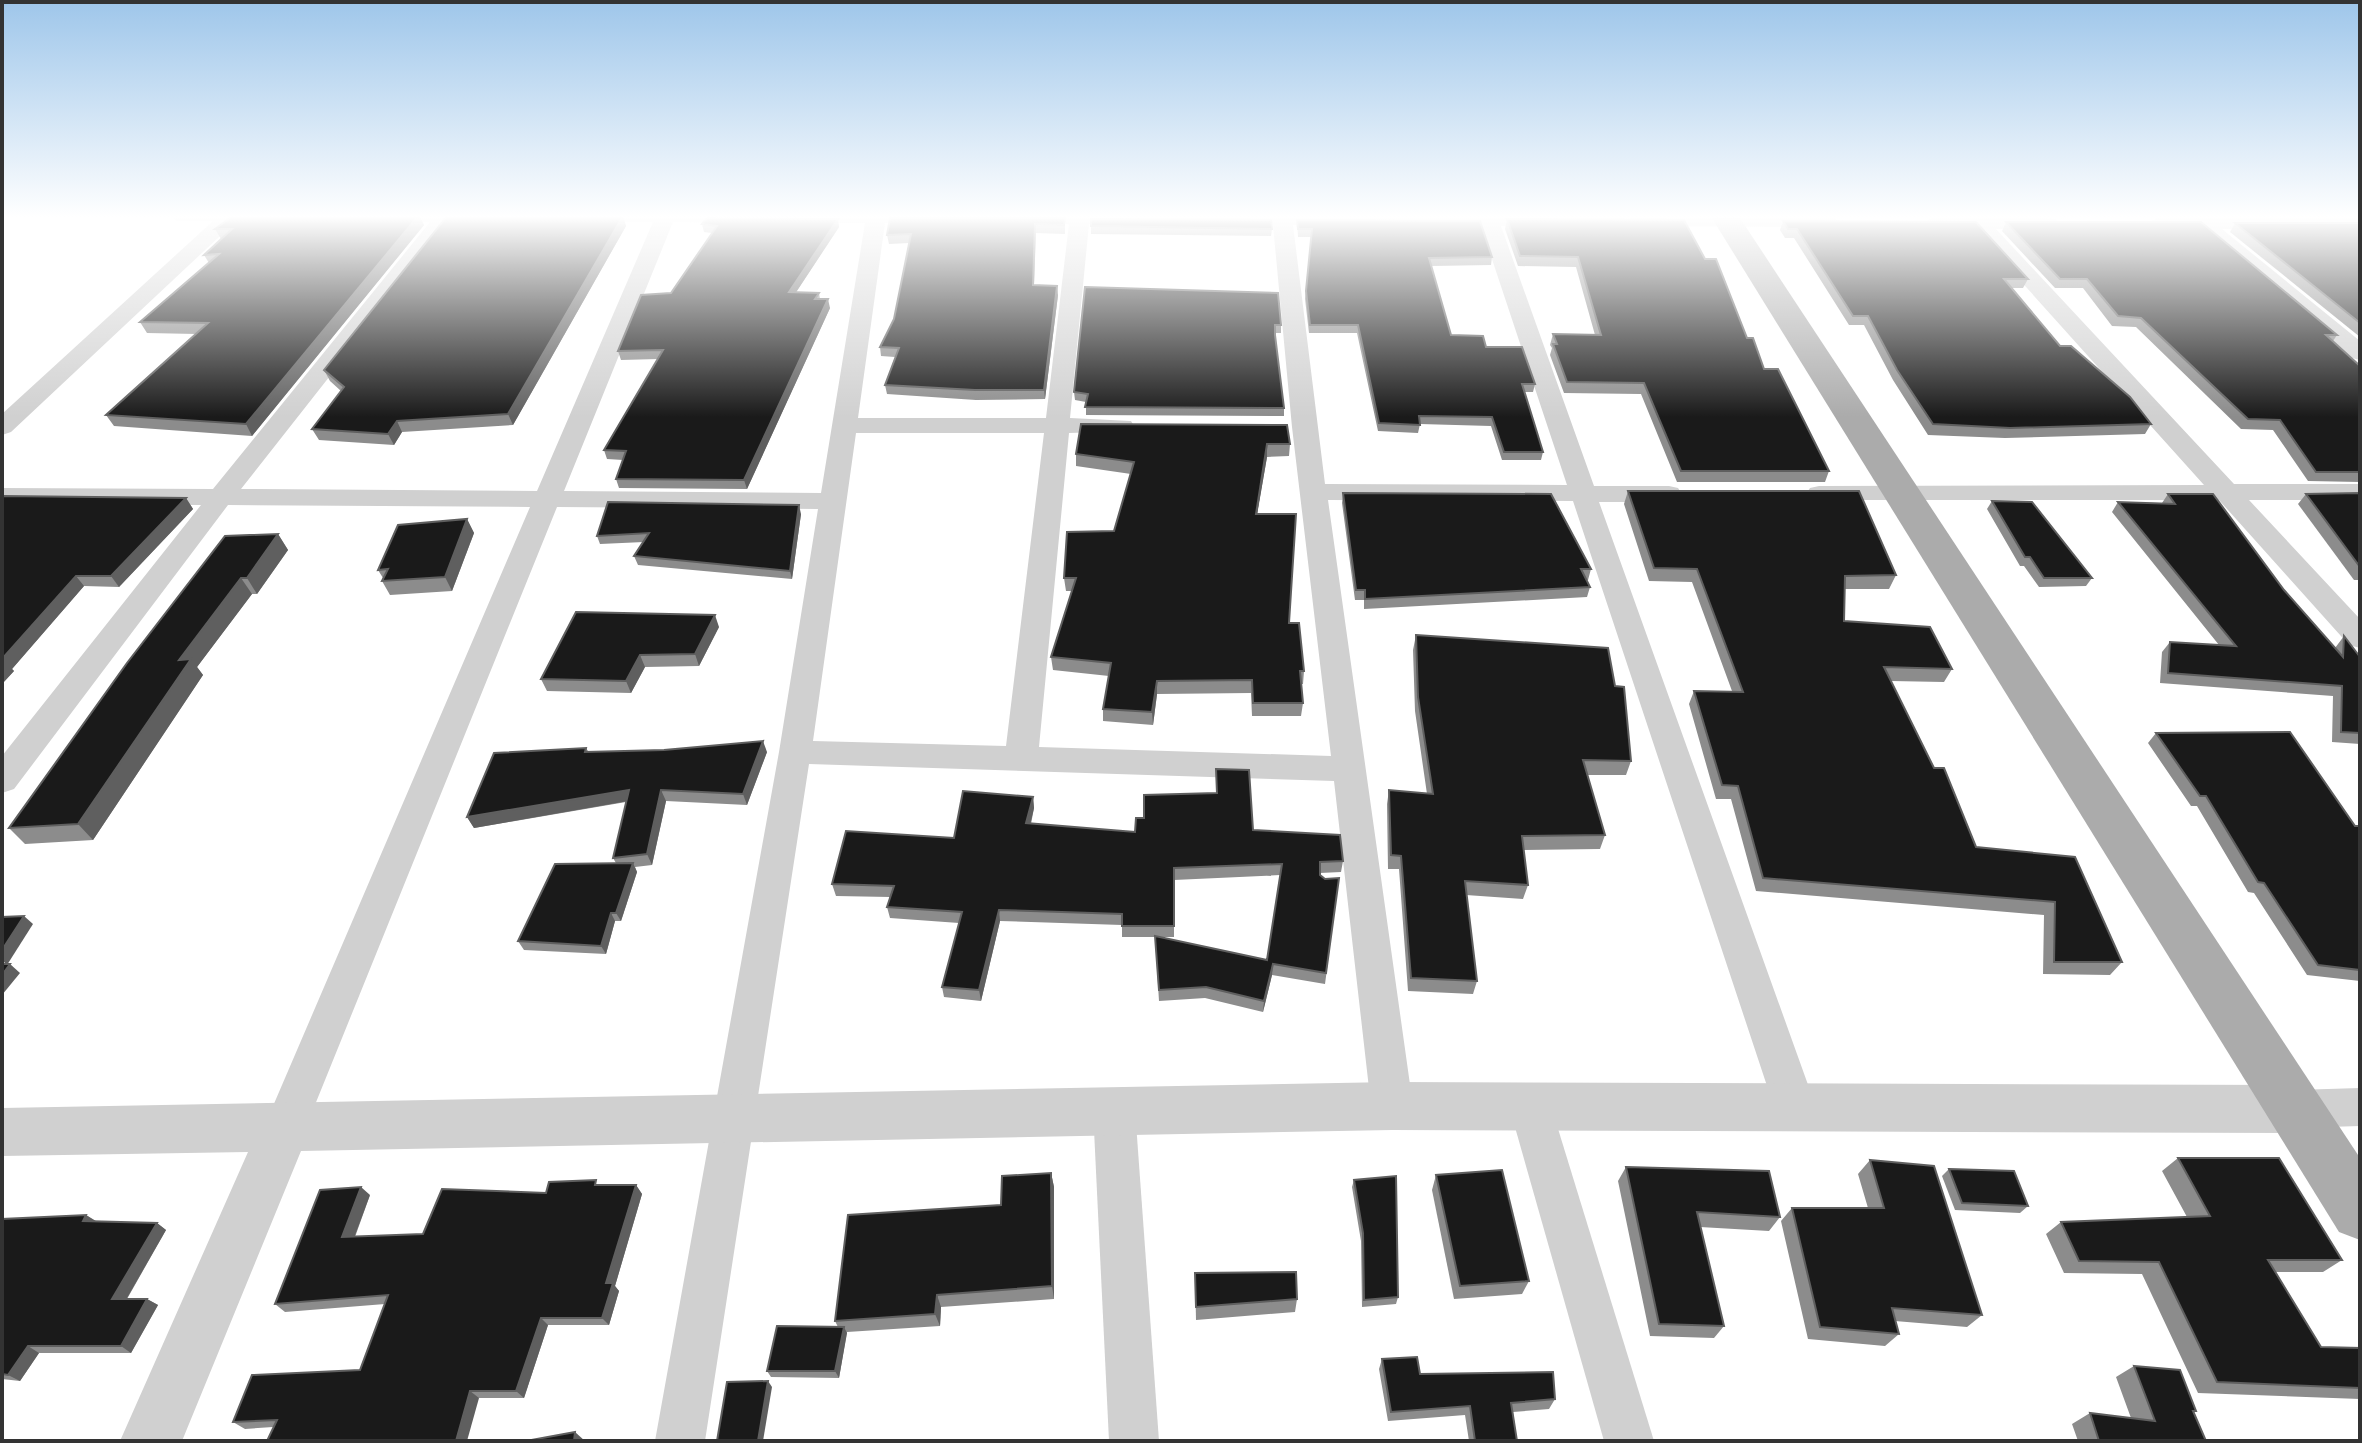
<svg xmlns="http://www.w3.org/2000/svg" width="2362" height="1443" font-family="'Varela Round',sans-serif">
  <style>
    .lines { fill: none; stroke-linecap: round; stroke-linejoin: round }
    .minor { fill: #d0d0d0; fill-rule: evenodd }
    .tertiary { fill: #d0d0d0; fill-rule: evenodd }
    .primary { fill: #ababab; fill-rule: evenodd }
    .wall { fill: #8c8c8c; fill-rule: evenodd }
    .shaded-wall { fill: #5f5f5f }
    .building { fill: #1a1a1a; stroke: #5f5f5f; stroke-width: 2 }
  </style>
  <rect width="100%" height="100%" fill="#fff"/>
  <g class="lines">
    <g class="minor">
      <path d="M167,215H287L277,221H236L11,432L2,435V414L213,221H177Z"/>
      <path d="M570,215L1556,216L1559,220L1556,224L1549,226H1501L1594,486H1669L1678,488L1682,494L1678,500L1669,502H1599L1816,1107L1810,1120L1795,1126L1780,1120L1774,1107L1573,501L1328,500L1413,1106L1407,1119L1392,1125L1377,1119L1371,1106L1334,781L809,764L705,1441H655L779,752L818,509L557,507L306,1127L300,1141L285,1146L270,1141L264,1127L530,507L228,505L14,789L2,793V756L201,505L2,504V488L213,489L430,222H375L368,220L366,215H498L496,220L451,222L241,489L537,491L653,222H579L572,220ZM673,222L865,223L821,493L564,491ZM885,223L1069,224L1046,418H858ZM1089,224L1273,225L1292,427L1331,756L1039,747L1069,433L1131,431L1134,426L1131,421L1070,418ZM1293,225L1481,226L1567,485L1325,484ZM856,433H1044L1006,746L813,741Z"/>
      <path d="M1635,215H1829L1839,221L1829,227L1639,226L1629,220Z"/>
      <path d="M1962,215L2056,219L2059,223L2049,229H1996L2234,484H2360V500H2249L2360,619V648L2349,645L2219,500H1810L1806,494L1810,488L1819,486L2204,485L1973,228H1935L1925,222L1935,216Z"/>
      <path d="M2186,215L2360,217V229H2222L2360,341V360L2352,358L2197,229H2159L2149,223L2159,217Z"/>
      <path d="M1530,1087L1545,1093L1551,1106L1654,1441H1604L1509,1106L1515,1093Z"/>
      <path d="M2360,1088V1126L2295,1128L2280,1122L2274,1109L2280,1096L2295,1090Z"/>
      <path d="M1114,1090L1129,1096L1135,1109L1159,1441H1109L1093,1109L1099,1096Z"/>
    </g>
    <path class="tertiary" d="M1392,1082L2295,1085L2313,1092L2321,1109L2313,1126L2295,1133L1392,1130L301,1151L182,1441H120L248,1152L2,1156V1108Z"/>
    <path class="primary" d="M1710,215H1738L2360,1158V1240L2339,1232Z"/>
  </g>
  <g class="wall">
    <path d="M419,215L424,225L252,436L114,426L106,415L197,334L147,333L140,322L209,263L204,255L221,239L215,229Z"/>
    <path d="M623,216L626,226L513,425L402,432L394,445L319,440L312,429L341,391L330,381L324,370Z"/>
    <path d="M1065,218V234L1036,233L1034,285L1058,295L1045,399L976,400L887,394L885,385L895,357L881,356L880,347L894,319L909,243L889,244L887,235Z"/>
    <path d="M1507,219L1747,338L1764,369L1829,471L1825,482H1677L1641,394L1564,393L1550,355L1552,348L1550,345L1553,334L1595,335L1576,267L1518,266L1505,229Z"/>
    <path d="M1297,220L1492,257L1491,265L1431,266L1451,335L1486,347L1535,384L1533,392H1524L1543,452L1541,460H1502L1491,426L1420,424L1418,433L1378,431L1357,333H1309L1305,299L1311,237H1298Z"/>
    <path d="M1783,221L2028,279L2023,288H2012L2060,346L2151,424L2145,434L2005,438L1928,435L1893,380L1864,325H1849L1794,238H1785L1780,230Z"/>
    <path d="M2006,222L2337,335L2333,341L2360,366V482L2308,481L2273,430L2241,429L2136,327L2112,326L2083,288H2055L2002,231Z"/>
    <path d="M2235,223H2360V337L2230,232Z"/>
    <path d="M702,224L839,227L796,292L819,293L820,299L830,308L747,489L619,488L616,479L623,460L607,459L604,450L658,359L621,360L618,351L671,293L712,233L704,232Z"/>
    <path d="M1091,226L1272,229L1271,236L1091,234Z"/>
    <path d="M1085,287L1281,325V333H1275L1284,408V416L1086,415V402L1075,400L1074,392Z"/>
    <path d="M1290,444L1289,456L1267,457L1257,514L1304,671L1303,684H1301L1303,703L1301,716H1252L1251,693L1157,694L1153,725L1103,721V709L1109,676L1053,670L1051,657L1072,591H1066L1064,578L1114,531L1131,474L1076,466V454Z"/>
    <path d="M1628,491L1896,575L1889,589H1845L1844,621L1952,669L1944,682L1891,681L1934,768L1976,847L2075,857L2122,962L2110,975L2043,974L2044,915L1756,891L1731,799H1716L1689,704L1694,691H1732L1692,582L1649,581L1624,504Z"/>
    <path d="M1343,493L1591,569L1588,580H1586L1590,587L1587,597L1364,609V600H1355L1342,503Z"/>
    <path d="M2360,493V580H2354L2298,504L2306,494Z"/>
    <path d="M2168,494L2284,590L2335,648L2344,636L2360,657V744L2332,742L2333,696L2160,683L2162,652L2170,642L2219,645L2112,512L2118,502L2162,503Z"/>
    <path d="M2,496L186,498L193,509L119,587L84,586L12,669L14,671L2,684Z"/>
    <path d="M1992,501L2092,578L2086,586L2039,587L2024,566H2020L1987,509Z"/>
    <path d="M801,514L792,579L638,565L634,556L644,542L600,544L597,536Z"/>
    <path d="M467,519L474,533L452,591L390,595L382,581L383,578L378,570Z"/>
    <path d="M278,534L288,550L257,594H252L197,667L203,675L93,840L25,844L9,828Z"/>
    <path d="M719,627L699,666L645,667L631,693L547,691L541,679Z"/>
    <path d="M1416,635L1631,761L1626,775H1587L1605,835L1600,849L1524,850L1528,885L1523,899L1466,895L1477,981L1473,994L1408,991L1399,869H1388L1387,804L1389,790L1427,794L1415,711L1413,650Z"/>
    <path d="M2156,733L2355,826H2360V981L2307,975L2254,893L2248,892L2197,806H2191L2148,743Z"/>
    <path d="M586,748L588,751L767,752L747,805L666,801L652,865L635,867L637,872L621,921H615L606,954L524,950L518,941L616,863L613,858L626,802L474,828L467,817Z"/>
    <path d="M1216,769L1253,830L1343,861L1341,872L1320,873V875L1325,879L1339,878L1325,984L1272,975L1263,1012L1205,998L1159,1001L1155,937H1122V925L1000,921L981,1001L944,997L942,987L959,923L890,918L887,907L890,897L836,896L832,884L954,838L1033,797L1034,808L1031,824L1135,832L1144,818L1217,793ZM1280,875L1267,960L1159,937H1174V880Z"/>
    <path d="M2178,1158L2342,1260L2323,1272H2275L2321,1347L2360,1348V1399L2198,1393L2142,1274L2064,1273L2046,1234L2061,1222L2187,1217L2162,1171Z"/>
    <path d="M1870,1160L1982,1315L1967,1327L1895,1321L1899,1334L1885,1346L1808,1339L1781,1221L1792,1208H1868L1858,1174Z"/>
    <path d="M1626,1167L1780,1217L1769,1231L1700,1227L1724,1326L1714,1338L1650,1336L1618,1181Z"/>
    <path d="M1949,1169L2028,1206L2020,1213L1955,1210L1942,1176Z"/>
    <path d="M1051,1173L1054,1187V1299L941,1307L940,1326L847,1332L839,1378L771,1377L767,1371L838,1327L835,1321L1001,1205Z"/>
    <path d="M1436,1175L1529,1281L1522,1294L1454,1299L1432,1190Z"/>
    <path d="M1354,1180L1398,1297L1396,1304L1362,1307L1361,1241L1352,1187Z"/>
    <path d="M600,1185H636L642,1194L615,1286L619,1291L609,1325H548L524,1398H479L273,1427L245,1429L233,1422L360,1370L385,1304L285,1312L275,1304L370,1195L355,1237L423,1234L546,1193Z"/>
    <path d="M86,1215L96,1221L157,1223L166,1230L127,1299H147L158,1305L131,1353H39L20,1381L2,1379V1219Z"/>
    <path d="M1195,1273L1297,1299L1295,1312L1196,1320Z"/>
    <path d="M1382,1359L1420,1374L1555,1399L1549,1409L1513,1412L1517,1441H1469L1465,1415L1388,1421L1379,1369Z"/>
    <path d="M2134,1366L2196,1411L2194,1412L2206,1441H2078L2072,1424L2090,1413L2131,1418L2116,1377Z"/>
  </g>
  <g class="shaded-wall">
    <path d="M419,215L424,225L252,436L246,424Z"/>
    <path d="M623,216L626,226L513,425L508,414Z"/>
    <path d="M838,219L839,227L791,300L789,292Z"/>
    <path d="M1057,286L1058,295L1045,399L1044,390Z"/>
    <path d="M828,299L830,308L747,489L744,480Z"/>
    <path d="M397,421L402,432L394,445L388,434Z"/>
    <path d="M1267,444V457L1255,527L1256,514Z"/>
    <path d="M186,498L193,509L119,587L111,576Z"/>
    <path d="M799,505L801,514L792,579L790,571Z"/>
    <path d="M467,519L474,533L452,591L445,577Z"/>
    <path d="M278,534L288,550L257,594L247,578Z"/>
    <path d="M76,576L84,586L12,669L14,671L2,684V659Z"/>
    <path d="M241,578L252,594L197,667L203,675L93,840L78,824L179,660Z"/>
    <path d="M715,615L719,627L699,666L695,654Z"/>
    <path d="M640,655L645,667L631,693L626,681Z"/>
    <path d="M1157,681V694L1153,725L1152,712Z"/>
    <path d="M763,741L767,752L747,805L743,794Z"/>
    <path d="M629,790L634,800L474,828L467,817Z"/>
    <path d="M661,790L666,801L652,865L647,854Z"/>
    <path d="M1033,797L1034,808L1028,834L1026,823Z"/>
    <path d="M633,863L637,872L621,921L616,913Z"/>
    <path d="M999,910L1000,921L981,1001L979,990Z"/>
    <path d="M611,913L615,921L606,954L601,946Z"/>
    <path d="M24,916L33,924L7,965L2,960V950Z"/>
    <path d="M10,964L20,973L2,995V975Z"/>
    <path d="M1273,964L1272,975L1263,1012L1264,1001Z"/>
    <path d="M1051,1173L1054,1187V1299L1052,1286Z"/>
    <path d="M636,1185L642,1194L615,1286L619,1291L609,1325L602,1318L606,1283Z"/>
    <path d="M361,1187L370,1195L351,1246L342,1237Z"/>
    <path d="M86,1215L97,1222L83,1221Z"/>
    <path d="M157,1223L166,1230L123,1305L112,1299Z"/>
    <path d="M937,1295L941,1307L940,1326L935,1314Z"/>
    <path d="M147,1299L158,1305L131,1353L121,1346Z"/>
    <path d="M541,1318L548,1325L524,1398L516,1391Z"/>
    <path d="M844,1327L847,1333L839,1378L835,1371Z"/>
    <path d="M28,1346L39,1353L20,1381L8,1375Z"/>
    <path d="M768,1381L772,1387L763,1441H758Z"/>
    <path d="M470,1391L479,1398L467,1441H456Z"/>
    <path d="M575,1432L585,1441H574Z"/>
  </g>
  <g class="building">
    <path d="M234,215H419L246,424L106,415L208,323L140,322L219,254L204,255L232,229H215Z"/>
    <path d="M448,215L623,216L508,414L397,421L388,434L312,429L344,387L324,370Z"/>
    <path d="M707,218L838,219L789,292L819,293L815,299H828L744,480L616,479L626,451L604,450L663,350L618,351L641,295L671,293L717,226L702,224Z"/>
    <path d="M890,218H1065L1064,225L1035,224L1033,285L1057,286L1044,390H975L885,385L899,348L880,347L894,319L911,234L887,235Z"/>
    <path d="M1091,219L1271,220L1272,229L1091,226Z"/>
    <path d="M1507,219L1684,220L1705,259H1716L1747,338H1753L1764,369H1778L1829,471H1681L1644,383L1567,382L1553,344H1557L1553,334L1601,335L1578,257L1520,256Z"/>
    <path d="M1297,220L1480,221L1492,257L1429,258L1451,335L1483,336L1486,347H1522L1535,384H1522L1543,452H1504L1492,417L1419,416L1420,425L1379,423L1358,325H1310L1306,291L1312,229H1298Z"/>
    <path d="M1783,221L1976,222L2028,279H2004L2060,346H2071L2130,397L2151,424L2010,428L1933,424L1897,370L1868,316H1853L1797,229H1788Z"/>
    <path d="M2006,222H2201L2337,335H2326L2360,366V472H2316L2280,420L2248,419L2141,318L2118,316L2087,279H2060Z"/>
    <path d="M2235,223H2360V323Z"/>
    <path d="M1085,287L1278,293L1281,325H1275V335L1284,408L1085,407L1088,394L1074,392Z"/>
    <path d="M1081,424L1287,425L1290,444H1267L1256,514H1296L1289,623H1299L1304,671H1300L1303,703H1253L1252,680L1157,681L1152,712L1103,709L1111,663L1051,657L1076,578H1064L1067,532L1114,531L1134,462L1076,454Z"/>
    <path d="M1628,491H1859L1896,575L1845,576L1844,621L1930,627L1952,669L1884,667L1934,768H1944L1976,847L2075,857L2122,962H2054L2055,902L1763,878L1738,786L1722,785L1694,691L1743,692L1697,569L1654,568Z"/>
    <path d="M1343,493L1551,494L1591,569H1581L1590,587L1365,599V590H1356Z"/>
    <path d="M2360,493V567L2306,494Z"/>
    <path d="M2168,494H2213L2284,590L2343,657L2344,636L2360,657V733L2341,732L2342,686L2168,673L2170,642L2236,646L2118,502L2175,504Z"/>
    <path d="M2,496L186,498L111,576H76L2,659Z"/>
    <path d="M1992,501L2032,502L2092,578H2044L2030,557H2025Z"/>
    <path d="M608,502L799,505L790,571L634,556L649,533L597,536Z"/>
    <path d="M467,519L445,577L382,581L388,569L378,570L398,525Z"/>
    <path d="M278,534L247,578H241L179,660L191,659L78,824L9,828L127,663L225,536Z"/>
    <path d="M576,612L715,615L695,654L640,655L626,681L541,679Z"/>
    <path d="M1416,635L1608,648L1615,686L1624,687L1631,761L1583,760L1605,835L1522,836L1528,885L1465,881L1477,981L1411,978L1401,856L1391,855L1389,790L1433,794L1418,697Z"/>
    <path d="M2290,732L2355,826H2360V970L2318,965L2264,883L2258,882L2206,796H2200L2156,733Z"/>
    <path d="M763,741L743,794L661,790L647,854L613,858L629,790L467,817L494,753L586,748L585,752L664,750Z"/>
    <path d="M1216,769L1249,770L1253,830L1340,835L1343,861L1320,862V875L1325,879L1339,878L1326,973L1273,964L1264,1001L1206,987L1159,990L1155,936L1267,960L1282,864L1174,868V926H1122V914L999,910L979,990L942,987L962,912L887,907L894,886L832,884L846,831L954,838L963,791L1033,797L1026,823L1135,832L1136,818H1144V795L1217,793Z"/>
    <path d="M633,863L616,913H611L601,946L518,941L555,864Z"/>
    <path d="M24,916L2,950V917Z"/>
    <path d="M2,964H10L2,975Z"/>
    <path d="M2178,1158H2279L2342,1260H2268L2321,1347L2360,1348V1388L2217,1382L2159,1262L2079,1261L2061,1222L2210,1216Z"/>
    <path d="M1870,1160L1934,1166L1982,1315L1892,1308L1899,1334L1820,1327L1792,1208H1884Z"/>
    <path d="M1626,1167L1769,1171L1780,1217L1697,1212L1724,1326L1659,1324Z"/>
    <path d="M1949,1169L2014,1171L2028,1206L1962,1203Z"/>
    <path d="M1502,1170L1529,1281L1460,1286L1436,1175Z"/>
    <path d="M1051,1173L1052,1286L937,1295L935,1314L835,1321L848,1215L1001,1205L1002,1176Z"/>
    <path d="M1396,1176L1398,1297L1364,1300L1363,1233L1354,1180Z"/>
    <path d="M596,1180L595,1185H636L606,1283H613L602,1318H541L516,1391H470L456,1441H267L277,1420L233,1422L252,1375L360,1370L388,1295L275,1304L320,1190L361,1187L342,1237L423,1234L442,1189L546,1193L549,1182Z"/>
    <path d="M86,1215L83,1221L157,1223L112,1299H147L121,1346H28L8,1375L2,1374V1219Z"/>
    <path d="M1296,1272L1297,1299L1196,1307L1195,1273Z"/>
    <path d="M777,1326L844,1327L835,1371H767Z"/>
    <path d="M1417,1357L1420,1374L1553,1372L1555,1399L1511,1403L1517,1441H1475L1470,1406L1391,1412L1382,1359Z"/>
    <path d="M2134,1366L2180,1370L2196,1411H2193L2206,1441H2099L2090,1413L2155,1421Z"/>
    <path d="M768,1381L758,1441H717L727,1382Z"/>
    <path d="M575,1432L574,1441H526Z"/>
  </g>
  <linearGradient id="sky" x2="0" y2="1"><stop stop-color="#9ec6ea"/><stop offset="0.52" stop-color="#fff"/><stop offset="1" stop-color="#fff" stop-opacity="0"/></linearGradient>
  <rect width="2362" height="417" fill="url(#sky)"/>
  <rect width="2362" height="1443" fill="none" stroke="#333333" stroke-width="8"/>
</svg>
